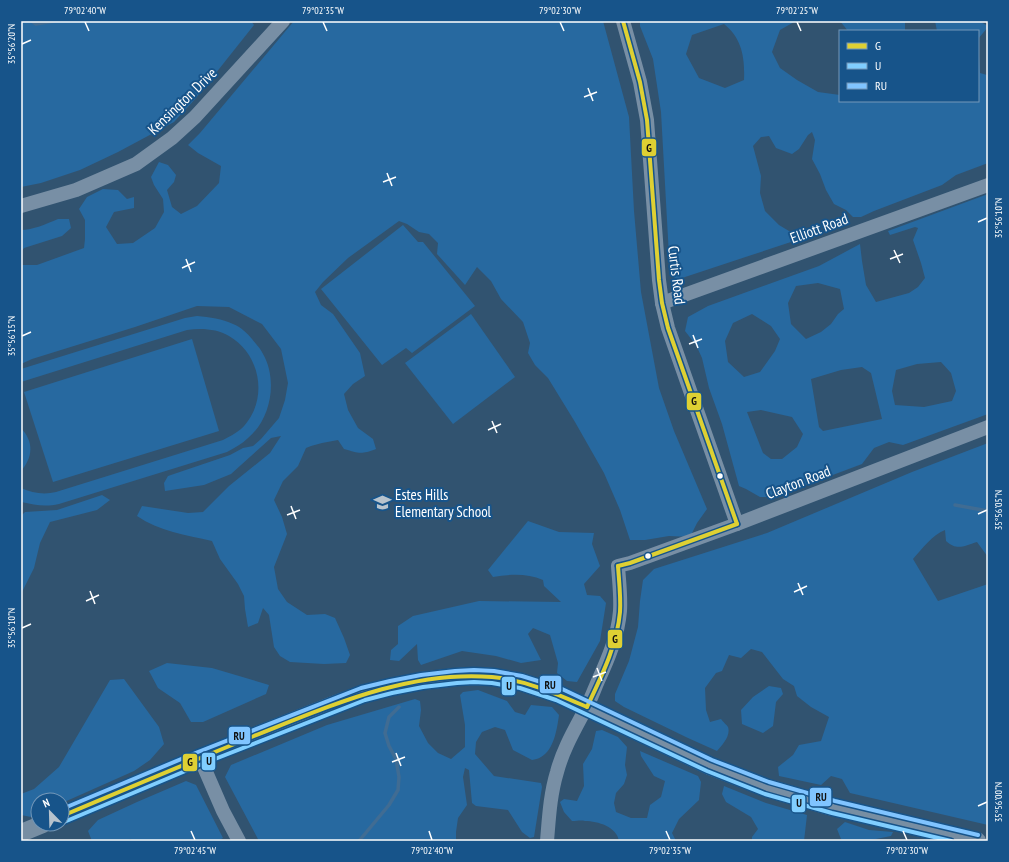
<svg xmlns="http://www.w3.org/2000/svg" width="1009" height="862" font-family="'PT Sans Narrow',sans-serif">
  <style>
    .green { fill: #2769a0; fill-rule: evenodd }
    .lines { fill: none; stroke-linecap: round; stroke-linejoin: round }
    .stream { stroke: #406c93; stroke-width: 3.5 }
    .minor { stroke: #788fa5; stroke-width: 14 }
    .major { stroke: #778ea3; stroke-width: 18 }
    .bus-1-casing { stroke: #17548a; stroke-width: 7 }
    .bus-2-casing { stroke: #17548a; stroke-width: 7 }
    .bus-3-casing { stroke: #17548a; stroke-width: 7 }
    .bus-1 { stroke: #ded033; stroke-width: 4 }
    .bus-2 { stroke: #80ceff; stroke-width: 4 }
    .bus-3 { stroke: #80c4ff; stroke-width: 4 }
    .ticks { fill: none; stroke: #fff; stroke-width: 1.5 }
    .bus-dot { fill: #fff; stroke: #17548a; stroke-width: 1.5 }
    .labels { text-anchor: middle; dominant-baseline: central; stroke-width: 4; stroke-linejoin: round; paint-order: stroke }
    .street-label { font-size: 15px; fill: #fff; stroke: #17548a }
    .poi-label { font-size: 15px; fill: #fff; stroke: #17548a; text-anchor: start }
    .line-badge { stroke: #17548a; stroke-width: 1.5 }
    .pale-badge-label { font-size: 11px; text-anchor: middle; font-weight: bold; fill: #111 }
    .neatline { fill: none; stroke: #fff; stroke-width: 1.5 }
    .ticks-label { font-size: 10px; text-anchor: middle; fill: #fff }
  </style>
  <rect width="100%" height="100%" fill="#315370"/>
  <g class="green">
    <path d="M21,21H251L254,25L196,98L174,122L118,152L80,170L41,183L21,187Z"/>
    <path d="M294,21H603L629,117L634,211L641,292L659,388L674,431L707,509L697,523L690,537L669,536L645,540H630L620,510L604,473L575,422L548,378L535,365L528,353L530,343L523,322L501,299L491,281L477,267L465,285L437,254L438,243L429,234L419,232L407,224L399,221L348,258L323,282L315,292L321,305L333,314L360,353L365,376L353,384L344,394L348,410L358,428L373,439L376,449C360,455 359,453 344,449L338,440L322,443L311,446L306,448L298,466L283,481L274,500L282,517L287,534L274,567L278,589L287,602L307,615L325,614L335,618L344,638L350,655L346,663L324,664L290,662L280,656L274,647L269,615L263,608L258,623L248,627L245,609L244,596L238,584L220,559L212,541C186,535 159,531 137,516L142,506L188,513L203,512L229,486L270,453L281,436L271,438L231,474L204,485L165,491L164,483L168,476L230,455L243,448L253,446L261,439L279,418L285,400L288,383L281,349L262,324L229,307L197,306L135,327L32,359L21,364V265H37L84,248L85,239V220L79,209L87,197L103,189L118,190L127,199L134,197V208L114,212L106,227L117,244L133,243L155,228L164,212L163,199L154,185L151,177L159,162L168,165L176,175L174,182L167,190L172,207L181,214L197,206L219,183L221,166L198,153L188,145L200,133Z"/>
    <path d="M640,21H798L794,22L780,30L772,52L780,68L797,80L818,92L840,95V101H978V31H937L935,21H979L988,26V27L978,39L980,73L987,75L988,74V163L956,175L942,185L874,211L861,217H853L846,210L834,204L826,190L820,174L812,159L815,140L812,132L808,135L799,149L792,154L776,148L769,136L761,137L753,146L761,176L760,193L765,211L779,225L794,234L797,240L679,279H675L672,273L669,256L661,112L653,59L640,26ZM724,24C742,38 745,58 744,80L725,88L699,78L686,54L692,35Z"/>
    <path d="M840,21H905V31H848Z"/>
    <path d="M988,194V414L903,445L889,442L874,448L862,464L774,497H760L746,489L739,486L722,424L709,388L702,358L696,345L685,331L688,317L708,306L819,266L860,244L862,261L866,285L876,302L909,293L918,287L925,278L921,263L913,240L918,228L915,227L890,235L888,231ZM818,283L840,289L844,309L838,314L831,324L821,332L806,339L791,324L788,303L796,286ZM752,314L771,326L780,339L775,351L760,372L744,377L728,362L725,341L733,323ZM941,362L951,373L956,391L952,401L924,407L895,405L892,391L896,370L917,364ZM862,367L871,373L882,419L823,431L819,427L811,379L841,370ZM761,410L792,417L803,434L797,447L782,459H771L763,453L747,412Z"/>
    <path d="M58,219H69L71,228L62,236L24,248L21,252V230C33,230 46,224 58,219Z"/>
    <path d="M403,225L418,242H423L475,306L412,353L406,348L382,365L321,289Z"/>
    <path d="M471,314L515,377L453,424L405,363Z"/>
    <path d="M197,316C210,317 222,319 233,324C241,327 247,333 252,339C256,344 261,349 263,354C278,380 271,419 248,438C242,444 234,448 227,452L59,504C45,507 35,505 21,502V488C32,493 44,495 56,492L223,440C229,437 236,433 241,429C269,402 262,355 229,336C217,329 202,328 187,330L21,382V369L185,318Z"/>
    <path d="M192,339L219,431L53,482L24,392Z"/>
    <path d="M21,428C34,442 33,457 21,471Z"/>
    <path d="M988,443V557L977,542C964,546 957,551 946,541L945,530C932,535 922,549 913,559L938,601L988,584V825L850,793L842,779L831,776L821,785L779,776L778,767L793,755L799,745L821,741L829,717L811,707L797,696L794,686L783,679L762,652L751,649L741,658L729,655L722,671L716,673L705,688L706,710L710,722L721,719C723,722 727,725 728,727C731,736 722,745 717,751L688,738L624,707L615,701V694L629,661L638,627L640,601L643,580L654,569L767,533L912,472Z"/>
    <path d="M102,495L110,500L97,510L50,522L40,543L34,568L21,594V516L25,512L57,510Z"/>
    <path d="M528,521L559,532L594,533L592,544L600,566L584,584L587,595L600,596L606,603L600,641L577,682L567,681L557,673L558,663L550,635L533,628L528,634L541,660L521,663L496,656L462,651L421,665L418,660L417,644L399,661L390,660L391,650L398,644V626L413,616L479,601L561,602L544,586L543,580C527,573 510,574 493,577L488,570Z"/>
    <path d="M167,663L212,668L269,685L266,694L203,722H191L180,703L158,688L149,671Z"/>
    <path d="M124,679L159,727L164,744L150,760L134,771L62,803V800H38V814L31,817L21,815V794L34,789L59,767L110,680Z"/>
    <path d="M769,686L781,688L783,694L776,702L773,726L763,733L742,724L741,710L753,697Z"/>
    <path d="M478,690L507,701L515,712L525,715L531,705L552,707L559,715C557,729 554,750 541,757C538,759 535,759 532,760L513,750L505,730L495,727L482,732L476,742L475,754L494,776L541,783L542,787L534,837L530,838L522,832L508,810L476,806L472,803L469,770L465,768L463,777L467,805L458,818L456,832V841H259L225,777L231,765L327,725L415,699L420,701L421,710L419,726L428,743L438,753L451,759L465,747V725L460,695L463,692Z"/>
    <path d="M602,730L618,737L627,747L625,765L627,775L624,784L616,793L614,803L616,812L631,818H647L650,805L661,797L665,781L654,776L641,756L640,751L698,776L701,782L699,800L679,819L672,833L676,841H619C617,827 598,821 585,821C581,820 577,821 572,821L564,812L560,802L564,799L577,801L584,786L583,764L592,749L596,731Z"/>
    <path d="M186,781L196,785L223,838L217,841H132L131,839L126,841H92L88,831L98,820L137,802Z"/>
    <path d="M724,786L766,803L807,815L804,841H752V837L758,829L751,817L726,802L722,794Z"/>
    <path d="M845,822L869,830L893,832L891,836L866,841H843L841,839L837,829Z"/>
  </g>
  <g class="lines">
    <g class="stream">
      <path d="M32,21L36,24L54,21"/>
      <path d="M955,505L988,511"/>
      <path d="M359,841L389,805L398,790L399,777L396,759L389,746L385,733L389,717L399,707"/>
    </g>
    <g class="minor">
      <path d="M623,21L640,82L647,120L659,280L662,303L668,328L737,524"/>
      <path d="M21,206L76,190L136,164L172,138L195,117L283,21"/>
      <path d="M662,303L988,185"/>
      <path d="M200,758L223,811L239,841"/>
      <path d="M547,841C549,818 550,795 557,772C563,749 575,729 586,708C591,699 594,690 598,681C608,659 618,636 620,611C621,596 619,581 618,566L630,563L737,524L988,427"/>
    </g>
    <g class="major">
      <path d="M62,816L200,758L328,707L363,694L391,687L422,681L456,677L474,676L493,677L521,682L558,694L710,766L767,788L833,807L977,841"/>
      <path d="M21,833L43,824"/>
    </g>
    <defs>
      <g id="bus-1">
        <path d="M623,21L640,82L647,120L659,280L662,303L668,328L737,524"/>
        <path d="M618,566L630,563L737,524"/>
        <path d="M587,707C601,677 617,646 620,612C621,597 619,581 618,566"/>
        <path d="M62,816C126,789 190,762 254,736C330,706 409,670 492,677C526,680 557,694 587,707"/>
      </g>
      <path id="bus-2" d="M64,822L202,764L365,700L392,693L423,687L457,683L474,682L492,683L520,688L556,700L707,771L765,794L832,813L951,841"/>
      <path id="bus-3" d="M62,809L198,752L361,688L390,681L421,675L455,671L474,670L494,671L522,676L560,688L712,760L769,782L835,801L978,835"/>
    </defs>
    <use href="#bus-1" class="bus-1-casing"/>
    <use href="#bus-2" class="bus-2-casing"/>
    <use href="#bus-3" class="bus-3-casing"/>
    <use href="#bus-1" class="bus-1"/>
    <use href="#bus-2" class="bus-2"/>
    <use href="#bus-3" class="bus-3"/>
  </g>
  <path class="ticks" d="M85,22L89,31M323,22L327,31M560,22L564,31M797,22L801,31M22,44L31,40M588,88L593,101M584,97L597,92M387,173L392,186M383,182L396,177M978,222L987,218M894,250L900,263M186,259L191,272M890,259L903,254M182,268L195,262M693,335L698,348M22,336L31,332M689,344L702,339M492,421L497,433M488,430L501,424M291,506L296,519M978,514L987,510M287,515L300,510M798,583L803,595M90,591L95,604M794,592L807,586M86,601L99,595M22,628L31,624M597,668L602,681M593,677L606,672M396,753L401,766M392,762L405,757M978,806L987,802M191,831L195,840M429,831L432,840M666,831L670,840M903,831L907,840"/>
  <defs>
    <symbol id="school-bare" viewBox="-9 -9 18 18"><path d="M0-5L7-2L0 1L-7-2ZM-4 1L0 2.5L4 1V4Q0 6-4 4Z" fill="#b7c3cd" stroke="#17548a" stroke-width="2.5" paint-order="stroke"/></symbol>
  </defs>
  <g fill-rule="evenodd">
    <use href="#school-bare" x="370" y="490" width="25" height="25"/>
  </g>
  <g class="bus-dot">
    <circle cx="720" cy="476" r="3.5"/>
    <circle cx="648" cy="556" r="3.5"/>
  </g>
  <g class="labels">
    <g class="street-label">
      <text transform="translate(182 101) rotate(-44)">Kensington Drive</text>
      <text transform="translate(819 228) rotate(-20)">Elliott Road</text>
      <text transform="translate(677 275) rotate(83)">Curtis Road</text>
      <text transform="translate(798 482) rotate(-21)">Clayton Road</text>
    </g>
    <g class="poi-label">
      <text x="395" y="494">Estes Hills<tspan x="395" dy="17">Elementary School</tspan></text>
    </g>
  </g>
  <g class="line-badge">
    <rect x="641" y="138" width="16" height="19" rx="4" fill="#ded033"/>
    <rect x="686" y="392" width="16" height="19" rx="4" fill="#ded033"/>
    <rect x="607" y="629" width="16" height="20" rx="4" fill="#ded033"/>
    <rect x="539" y="675" width="23" height="19" rx="4" fill="#80c4ff"/>
    <rect x="501" y="676" width="15" height="20" rx="4" fill="#80ceff"/>
    <rect x="228" y="726" width="23" height="19" rx="4" fill="#80c4ff"/>
    <rect x="201" y="752" width="15" height="19" rx="4" fill="#80ceff"/>
    <rect x="182" y="753" width="16" height="19" rx="4" fill="#ded033"/>
    <rect x="809" y="787" width="23" height="20" rx="4" fill="#80c4ff"/>
    <rect x="791" y="794" width="15" height="19" rx="4" fill="#80ceff"/>
  </g>
  <g class="pale-badge-label">
    <text x="649" y="152">G</text>
    <text x="694" y="405">G</text>
    <text x="615" y="643">G</text>
    <text x="550" y="689">RU</text>
    <text x="509" y="690">U</text>
    <text x="239" y="740">RU</text>
    <text x="209" y="765">U</text>
    <text x="190" y="766">G</text>
    <text x="821" y="801">RU</text>
    <text x="799" y="807">U</text>
  </g>
  <rect width="1009" height="862" fill="none" stroke="#17548a" stroke-width="44"/>
  <rect x="839" y="30" width="140" height="72" fill="#17548a" stroke="#7498b9"/>
  <rect x="847" y="43" width="20" height="6" fill="#ded033" stroke="#7498b9"/>
  <text x="875" y="50" font-size="12" fill="#ffffff">G</text>
  <rect x="847" y="63" width="20" height="6" fill="#80ceff" stroke="#7498b9"/>
  <text x="875" y="70" font-size="12" fill="#ffffff">U</text>
  <rect x="847" y="83" width="20" height="6" fill="#80c4ff" stroke="#7498b9"/>
  <text x="875" y="90" font-size="12" fill="#ffffff">RU</text>
  <g transform="translate(50 812) rotate(337)"><circle r="19" fill="#17548a" stroke="#7498b9"/>
  <path d="M0-3L7 15L0 10L-7 15Z" fill="#b7c3cd"/>
  <text y="-6" font-size="11" font-weight="bold" text-anchor="middle" fill="#ffffff">N</text>
  </g>
  <rect x="22" y="22" width="965" height="818" class="neatline"/>
  <g class="ticks-label">
    <text x="85" y="14">79°02'40"W</text>
    <text x="323" y="14">79°02'35"W</text>
    <text x="560" y="14">79°02'30"W</text>
    <text x="797" y="14">79°02'25"W</text>
    <text transform="translate(11 44) rotate(-90)" y="4">35°56'20"N</text>
    <text transform="translate(998 218) rotate(-90)" y="4">35°56'10"N</text>
    <text transform="translate(11 336) rotate(-90)" y="4">35°56'15"N</text>
    <text transform="translate(998 510) rotate(-90)" y="4">35°56'05"N</text>
    <text transform="translate(11 628) rotate(-90)" y="4">35°56'10"N</text>
    <text transform="translate(998 802) rotate(-90)" y="4">35°56'00"N</text>
    <text x="195" y="854">79°02'45"W</text>
    <text x="432" y="854">79°02'40"W</text>
    <text x="670" y="854">79°02'35"W</text>
    <text x="907" y="854">79°02'30"W</text>
  </g>
</svg>
